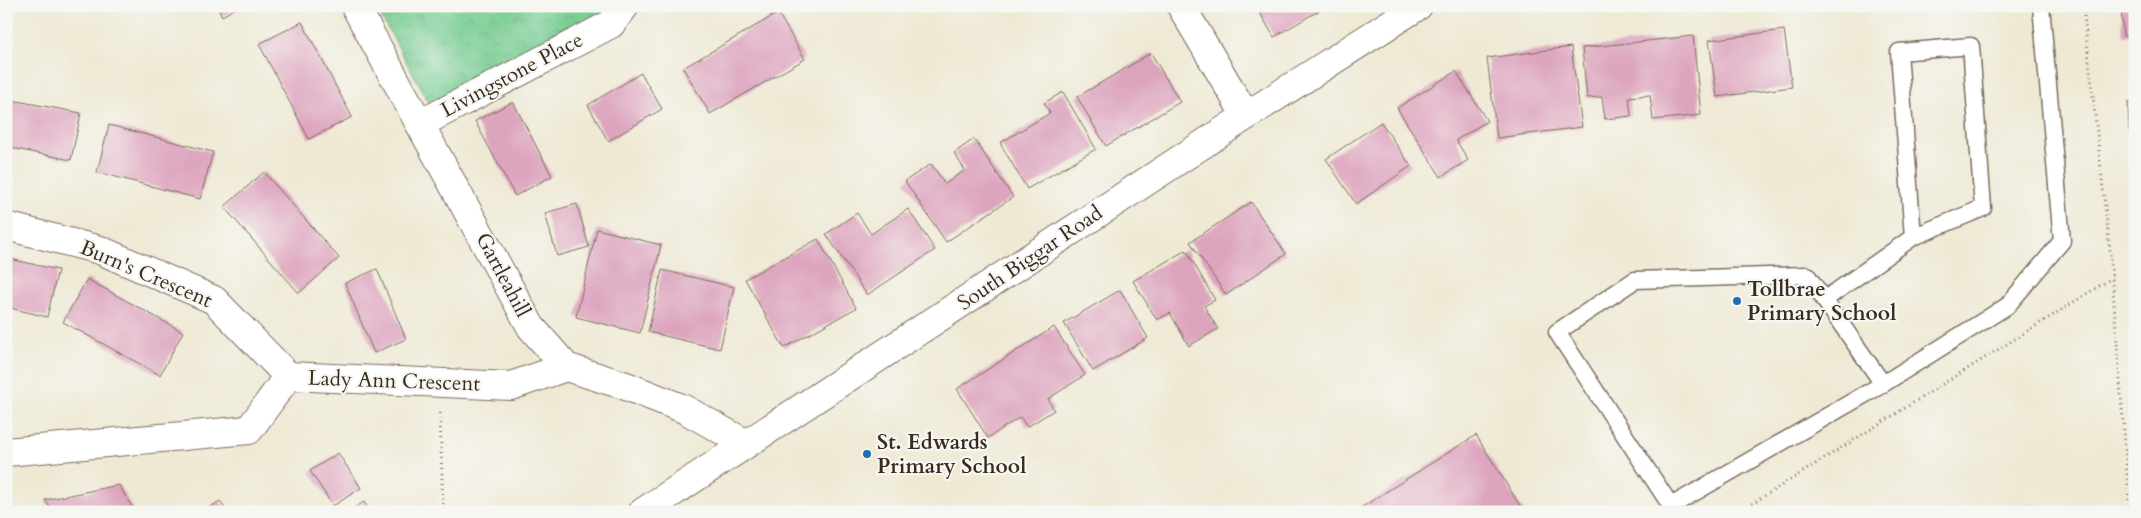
<svg xmlns="http://www.w3.org/2000/svg" width="2141" height="518" font-family="Cardo,serif">
  <style>
    .park { fill: url(#park-crowns); stroke: #587b58 }
    .pitch { fill: #75cc91; stroke: #587b58 }
    .building { fill: #dda4be }
    .lines { fill: none; stroke-linecap: round; stroke-linejoin: round }
    .service-casing { stroke: #7a6d5e; stroke-width: 19 }
    .minor-casing { stroke: #7a6d5e; stroke-width: 30 }
    .tertiary-casing { stroke: #7a6d5e; stroke-width: 30 }
    .path { stroke: #7a6d5e; stroke-width: 3; stroke-dasharray: 1 4; stroke-linecap: butt }
    .service { stroke: #fff; stroke-width: 16 }
    .minor { stroke: #fff; stroke-width: 28 }
    .tertiary { stroke: #fff; stroke-width: 28 }
    .poi-dot { fill: #1f6fb2; stroke: #f6f6f2; stroke-width: 2 }
    .labels { text-anchor: middle; dominant-baseline: central; stroke-width: 4.5; stroke-linejoin: round; paint-order: stroke }
    .street-label { font-size: 21px; fill: #3b2a1e; stroke: #f6f6f2 }
    .poi-label { font-size: 21px; font-weight: bold; fill: #3b2a1e; stroke: #f6f6f2; text-anchor: start }
  </style>
  <defs>
    <pattern id="park-crowns" width="20" height="18" patternUnits="userSpaceOnUse" patternTransform="scale(1.25)"><rect width="20" height="18" fill="#75cc91"/><path d="M2 6a3 3 0 1 1 6 0M12 15a3 3 0 1 1 6 0" fill="none" stroke="#66af7d"/></pattern>
  </defs>
  <rect width="100%" height="100%" fill="#f6f6f2"/>
  <filter id="ink" filterUnits="userSpaceOnUse"><feTurbulence type="fractalNoise" baseFrequency=".02" numOctaves="2"/><feDisplacementMap in="SourceGraphic" scale="10" xChannelSelector="R" yChannelSelector="G"/><feConvolveMatrix kernelMatrix="1 2 1 2 8 2 1 2 1" color-interpolation-filters="sRGB"/></filter>
  <filter id="wash" filterUnits="userSpaceOnUse"><feTurbulence type="fractalNoise" baseFrequency=".0096" numOctaves="4" result="noise"/><feDisplacementMap in="SourceGraphic" scale="20" xChannelSelector="R" yChannelSelector="G"/><feGaussianBlur stdDeviation="1.12" result="paint"/><feColorMatrix in="noise" values="0 0 0 0 0 0 0 0 0 0 0 0 0 0 0 0 0 1.4 0 .05"/><feComposite in="paint" operator="in"/></filter>
  <g filter="url(#wash)">
    <rect width="100%" height="100%" fill="#efe9d4"/>
    <path class="park" d="M375,6H615L604,19L430,104Z"/>
    <path class="pitch" d="M2035,506V512H1948Z"/>
    <g id="blocks">
      <g class="building">
        <path d="M217,6H239L222,16Z"/>
        <path d="M1256,6H1317L1320,10L1274,37Z"/>
        <path d="M2121,6H2135V35L2123,36Z"/>
        <path d="M778,13L805,59L710,114L683,68Z"/>
        <path d="M302,22L352,117L309,139L259,44Z"/>
        <path d="M1784,30L1792,87L1717,97L1709,40Z"/>
        <path d="M1693,36L1701,115L1653,120L1650,95L1629,97L1631,116L1605,119L1602,97L1587,98L1582,48Z"/>
        <path d="M1571,47L1582,127L1497,138L1487,58Z"/>
        <path d="M1151,53L1180,102L1106,146L1077,97Z"/>
        <path d="M1456,71L1487,121L1456,140L1468,160L1441,177L1397,108Z"/>
        <path d="M641,73L662,109L608,141L588,105Z"/>
        <path d="M1063,92L1096,149L1027,189L1000,143L1050,113L1044,103Z"/>
        <path d="M6,99L81,113L71,160L6,147Z"/>
        <path d="M513,102L552,176L515,196L475,121Z"/>
        <path d="M2135,102V131H2129L2128,103Z"/>
        <path d="M1381,122L1411,166L1356,204L1326,159Z"/>
        <path d="M109,125L213,152L200,199L97,172Z"/>
        <path d="M974,139L1013,197L946,242L905,181L931,164L945,184L965,170L954,153Z"/>
        <path d="M264,172L339,258L299,293L224,207Z"/>
        <path d="M1251,202L1286,254L1226,295L1190,242Z"/>
        <path d="M577,204L589,247L557,256L545,213Z"/>
        <path d="M908,209L935,250L867,295L826,234L857,213L871,234Z"/>
        <path d="M597,229L661,245L640,333L576,317Z"/>
        <path d="M818,239L856,308L784,348L745,279Z"/>
        <path d="M1186,250L1215,300L1204,306L1218,329L1189,346L1170,313L1157,320L1133,281Z"/>
        <path d="M6,258L58,270L47,317L6,307Z"/>
        <path d="M377,269L406,339L374,353L345,283Z"/>
        <path d="M662,270L734,287L720,349L648,332Z"/>
        <path d="M87,279L183,332L160,375L63,322Z"/>
        <path d="M1120,290L1148,338L1093,371L1064,323Z"/>
        <path d="M1054,327L1085,375L1048,399L1054,410L1027,427L1020,417L988,438L957,389Z"/>
        <path d="M1476,435L1524,512H1354Z"/>
        <path d="M338,453L361,488L333,506L310,471Z"/>
        <path d="M119,485L135,512H53L45,500Z"/>
        <path d="M220,501L227,512H202Z"/>
        <path d="M364,502L370,512H348Z"/>
      </g>
    </g>
  </g>
  <g filter="url(#ink)">
    <use href="#blocks" fill-opacity="0" stroke="#7a6d5e" stroke-width="1"/>
    <g class="lines">
      <defs>
        <g id="service">
          <path d="M1824,300L1913,237L1983,208L1971,46L1899,52L1913,237"/>
          <path d="M1883,384L1807,275L1635,280L1557,332L1671,506L1883,384L2007,306L2062,241L2041,6"/>
        </g>
        <g id="minor">
          <path d="M355,6L531,327L566,367L626,386L684,409L745,443"/>
          <path d="M1181,6L1246,116"/>
          <path d="M420,124L611,24L625,6"/>
          <path d="M6,226L100,250L214,300L288,376"/>
          <path d="M6,452L249,430L288,376L511,386L566,367"/>
        </g>
        <path id="tertiary" d="M643,512L1246,116L1418,6"/>
      </defs>
      <use href="#service" class="service-casing"/>
      <use href="#minor" class="minor-casing"/>
      <use href="#tertiary" class="tertiary-casing"/>
      <g class="path">
        <path d="M2083,6L2110,251L2130,512"/>
        <path d="M440,413L443,512"/>
        <path d="M1739,512L2112,278"/>
      </g>
      <use href="#service" class="service"/>
      <use href="#minor" class="minor"/>
      <use href="#tertiary" class="tertiary"/>
    </g>
  </g>
  <g class="poi-dot">
    <circle cx="1737" cy="301" r="5"/>
    <circle cx="867" cy="454" r="5"/>
  </g>
  <g class="labels">
    <g class="street-label">
      <text transform="translate(512 75) rotate(-28)">Livingstone Place</text>
      <text transform="translate(1030 258) rotate(-34)">South Biggar Road</text>
      <text transform="translate(146 274) rotate(23)">Burn's Crescent</text>
      <text transform="translate(503 275) rotate(62)">Gartleahill</text>
      <text transform="translate(394 381) rotate(2)">Lady Ann Crescent</text>
    </g>
    <g class="poi-label">
      <text x="1747" y="289">Tollbrae<tspan x="1747" dy="24">Primary School</tspan></text>
      <text x="877" y="442">St. Edwards<tspan x="877" dy="24">Primary School</tspan></text>
    </g>
  </g>
  <rect width="2141" height="518" fill="none" stroke="#f6f6f2" stroke-width="25"/>
</svg>
